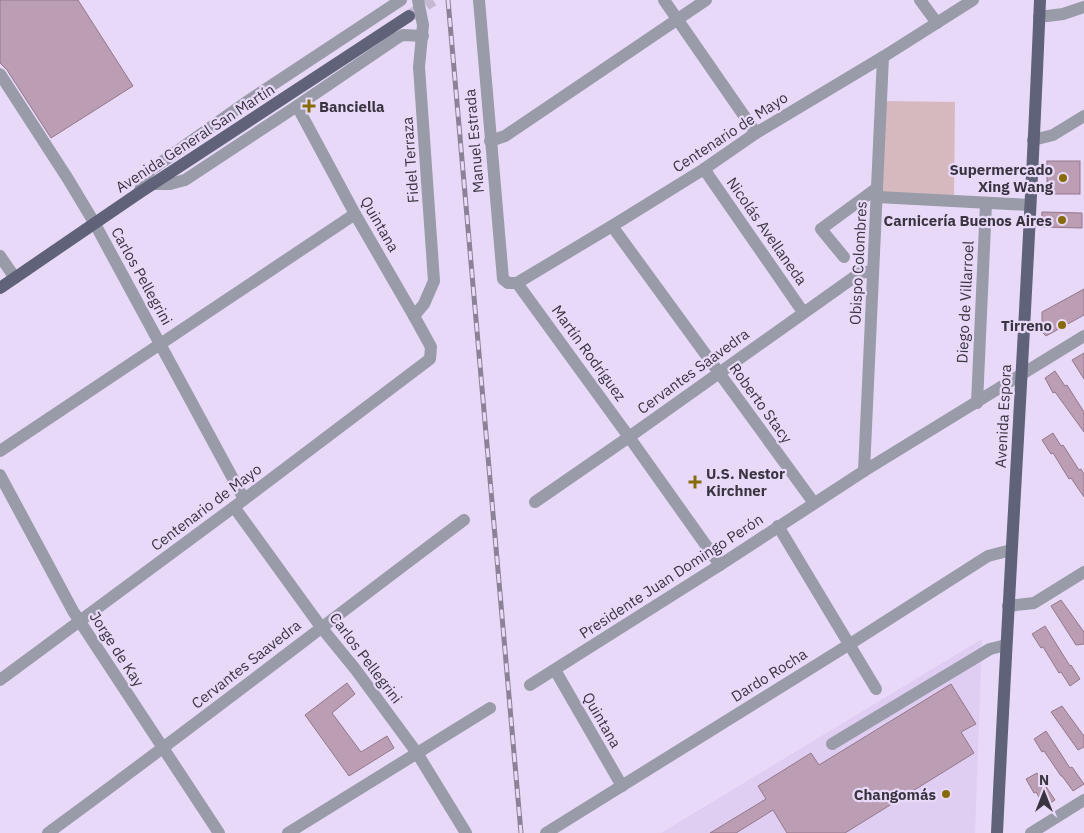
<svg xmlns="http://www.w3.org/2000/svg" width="1084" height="833" font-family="'IBM Plex Sans',sans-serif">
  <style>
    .built { fill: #dfcdf2 }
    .green { fill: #d6b9bf }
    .building { fill: #bb9eb3; stroke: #94788c }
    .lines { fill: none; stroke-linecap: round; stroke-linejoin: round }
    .major-tunnel { stroke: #c5b8d3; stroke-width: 12; stroke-dasharray: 12 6; stroke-linecap: butt }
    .minor { stroke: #999ba9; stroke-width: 12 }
    .major { stroke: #5f6279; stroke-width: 12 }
    .rail-casing { stroke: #8c8297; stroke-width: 5 }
    .rail { stroke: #e8d9f8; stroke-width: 3; stroke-dasharray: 9; stroke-linecap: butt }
    .poi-dot { fill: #886b09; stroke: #e8d9f8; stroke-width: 2 }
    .labels { text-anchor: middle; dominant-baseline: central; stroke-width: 4.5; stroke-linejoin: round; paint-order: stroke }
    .poi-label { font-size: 15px; font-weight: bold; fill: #3a3440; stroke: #e8d9f8; text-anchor: end }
    .street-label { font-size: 15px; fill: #3a3440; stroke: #e8d9f8 }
  </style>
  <rect width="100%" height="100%" fill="#e8d9f8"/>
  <path class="built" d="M982,639L975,833H661Z"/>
  <path class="green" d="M885,101L955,102L954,199L881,192Z"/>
  <g class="building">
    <path d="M0,0H78L133,86L51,138L7,70L0,63Z"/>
    <rect x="1047" y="161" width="33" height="33"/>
    <path d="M1042,212L1082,213V228L1041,227Z"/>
    <path d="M1084,289V315L1046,336L1042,332V312Z"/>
    <path d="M1084,353V379L1072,360Z"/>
    <path d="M1055,371L1065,386L1067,385L1084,412V432L1055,392L1053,393L1045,378Z"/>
    <path d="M1053,433L1061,446L1063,445L1079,470L1081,469L1084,474V497L1071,478L1069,479L1053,453L1051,454L1042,440Z"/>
    <path d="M1061,600L1084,632V644L1076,645L1051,606Z"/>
    <path d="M1045,626L1070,666L1071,665L1080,679L1070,686L1061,672L1059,673L1043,647L1041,648L1032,634Z"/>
    <path d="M347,683L355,694L332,713L361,752L387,736L394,748L349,776L305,715Z"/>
    <path d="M951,684L976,724L961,732L974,753L845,833H787L773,810L736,833H710L766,799L758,786L811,753L819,765Z"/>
    <path d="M1062,706L1084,736V747L1078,750L1051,712Z"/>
    <path d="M1046,731L1070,768L1072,767L1084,784L1073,791L1062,776H1061L1044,751L1042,752L1034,739Z"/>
    <path d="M1037,773L1055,800L1045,807L1036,792L1034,793L1026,779Z"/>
  </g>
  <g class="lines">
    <path class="major-tunnel" d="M411,15L433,0"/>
    <g class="minor">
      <path d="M479,0L503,279L508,283H517L612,226L704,169L756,133L883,57L973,0"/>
      <path d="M664,0L756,133"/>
      <path d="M920,0L937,23"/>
      <path d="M1039,17L1063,14L1084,7"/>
      <path d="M0,74L68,179L95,224L244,499"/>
      <path d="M1033,140L1053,135L1084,116"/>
      <path d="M490,141L505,136L706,0"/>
      <path d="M704,169L803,312"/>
      <path d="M153,184H170L185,180L297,106L397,38L403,35L423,36"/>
      <path d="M139,193L146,175L152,169L248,101L401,0"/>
      <path d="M877,197L1030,205"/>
      <path d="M612,226L814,503"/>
      <path d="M0,256L15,278"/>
      <path d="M844,257L821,229L877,188"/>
      <path d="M517,283L629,437L720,565"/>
      <path d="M414,316L424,304L434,281L419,67L423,25L418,0"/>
      <path d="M977,403L986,203"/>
      <path d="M0,451L355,214"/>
      <path d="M864,471L883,57"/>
      <path d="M0,475L73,611L219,833"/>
      <path d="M535,502L629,437L860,273L873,271"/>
      <path d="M234,507L321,627L356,670L417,753L466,833"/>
      <path d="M778,526L876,689"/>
      <path d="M1008,606L1034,603L1084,572"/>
      <path d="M555,670L622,786"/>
      <path d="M0,680L234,507L430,359L431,347L414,316L355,214L297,106"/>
      <path d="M530,685L720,565L864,471L1084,336"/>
      <path d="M832,744L990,649L1006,645"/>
      <path d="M48,833C188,731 325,624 464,520"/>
      <path d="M288,833L490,708"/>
      <path d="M546,833L850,644L988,556L1011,550"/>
      <path d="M1031,833L1084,800"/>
    </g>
    <g class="major">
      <path d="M0,288L139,193L409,16"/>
      <path d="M997,833C1010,555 1029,278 1040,0"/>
    </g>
    <defs>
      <path id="rail" d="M448,0L521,833"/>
    </defs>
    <use href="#rail" class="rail-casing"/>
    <use href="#rail" class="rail"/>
  </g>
  <g class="poi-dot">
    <path d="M306.5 98.5h5v5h5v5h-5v5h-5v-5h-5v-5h5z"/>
    <circle cx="1063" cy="178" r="5"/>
    <circle cx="1062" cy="220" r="5"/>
    <circle cx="1062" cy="325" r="5"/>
    <path d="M692.5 474.5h5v5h5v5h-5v5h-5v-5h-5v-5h5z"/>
    <circle cx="946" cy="794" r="5"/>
  </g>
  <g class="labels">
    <g class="poi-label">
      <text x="319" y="106" text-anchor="start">Banciella</text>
      <text x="1053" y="169">Supermercado<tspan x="1053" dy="17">Xing Wang</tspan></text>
      <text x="1052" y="220">Carnicería Buenos Aires</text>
      <text x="1052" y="325">Tirreno</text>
      <text x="706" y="473" text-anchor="start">U.S. Nestor<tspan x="706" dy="17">Kirchner</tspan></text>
      <text x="936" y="794">Changomás</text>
    </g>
    <g class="street-label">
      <text transform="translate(730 132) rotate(-33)">Centenario de Mayo</text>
      <text transform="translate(195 138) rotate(-33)">Avenida General San Martín</text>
      <text transform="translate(474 141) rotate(-95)">Manuel Estrada</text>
      <text transform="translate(410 160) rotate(-94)">Fidel Terraza</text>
      <text transform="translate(380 224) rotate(60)">Quintana</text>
      <text transform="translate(767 231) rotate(55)">Nicolás Avellaneda</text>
      <text transform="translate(858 263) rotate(-87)">Obispo Colombres</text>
      <text transform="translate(142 276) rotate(61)">Carlos Pellegrini</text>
      <text transform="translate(965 302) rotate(-87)">Diego de Villarroel</text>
      <text transform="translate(589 353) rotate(54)">Martín Rodríguez</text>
      <text transform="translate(693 371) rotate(-36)">Cervantes Saavedra</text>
      <text transform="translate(761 403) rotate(54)">Roberto Stacy</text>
      <text transform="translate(1003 416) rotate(-87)">Avenida Espora</text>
      <text transform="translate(206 507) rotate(-37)">Centenario de Mayo</text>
      <text transform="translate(671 576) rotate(-33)">Presidente Juan Domingo Perón</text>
      <text transform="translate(117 649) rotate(57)">Jorge de Kay</text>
      <text transform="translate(366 658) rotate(53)">Carlos Pellegrini</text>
      <text transform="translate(246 664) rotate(-38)">Cervantes Saavedra</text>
      <text transform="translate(769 675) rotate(-32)">Dardo Rocha</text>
      <text transform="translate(602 720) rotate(60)">Quintana</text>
    </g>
  </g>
  <g transform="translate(1044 793)" stroke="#e8d9f8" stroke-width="4" paint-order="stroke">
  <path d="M0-4L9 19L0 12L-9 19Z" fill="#3a3440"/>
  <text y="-8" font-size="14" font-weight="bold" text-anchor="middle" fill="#3a3440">N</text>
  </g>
</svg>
